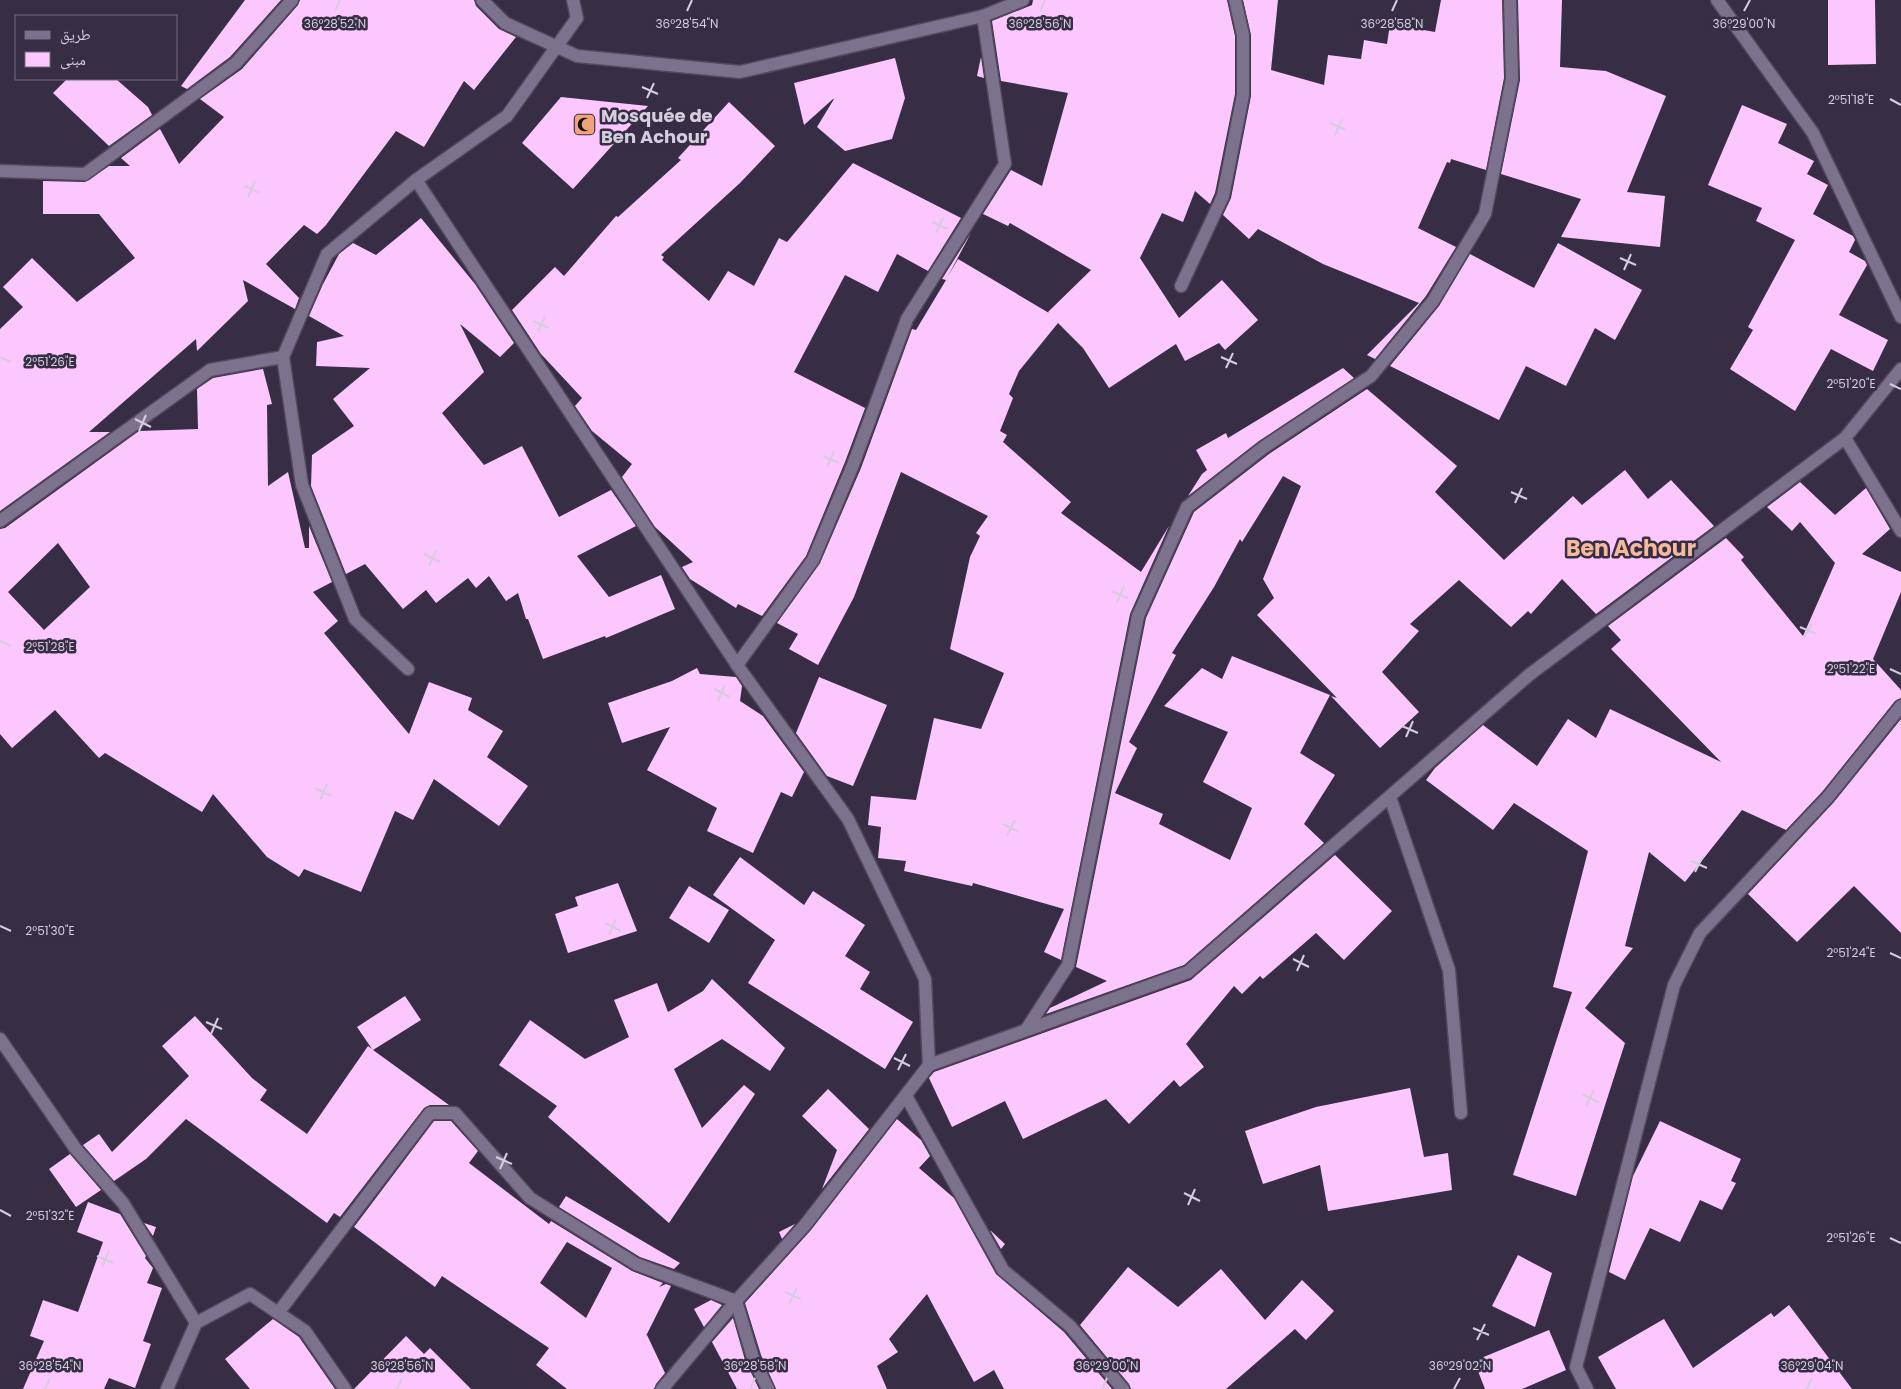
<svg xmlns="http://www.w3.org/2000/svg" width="1901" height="1389" font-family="Poppins,'Noto Naskh Arabic',sans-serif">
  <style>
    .building { fill: #fcc7ff; fill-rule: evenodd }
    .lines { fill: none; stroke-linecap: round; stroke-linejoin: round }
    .minor-casing { stroke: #52495d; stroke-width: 15 }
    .minor { stroke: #7d728d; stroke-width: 12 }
    .ticks { fill: none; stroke: #d4cede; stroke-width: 2 }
    .labels { text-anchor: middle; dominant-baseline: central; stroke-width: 5; stroke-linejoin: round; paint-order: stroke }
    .poi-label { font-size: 18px; font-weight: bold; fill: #d4cede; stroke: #372d45; text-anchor: start }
    .district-label { font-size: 22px; font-weight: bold; fill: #f5ba9c; stroke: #372d45 }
    .ticks-label { font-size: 12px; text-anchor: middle; fill: #d4cede; stroke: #372d45; stroke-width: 5; stroke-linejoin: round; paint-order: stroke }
  </style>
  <rect width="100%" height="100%" fill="#372d45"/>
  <g class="building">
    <path d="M245,0H281L230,57L187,89L181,86Z"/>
    <path d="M300,0H474L476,6L499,29L516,37L474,90L464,81L424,147L396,131L326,225L317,234L304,225L266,264L299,298L295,309L243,280L248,301L197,351L196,339L89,432H110L0,511V329L23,307L3,287L32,258L77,302L135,258L99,214H43V181L85,182L109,166H130L121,158L160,129L179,164L224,117L200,99L242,69L298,5Z"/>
    <path d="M1033,0H1227L1235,36V94L1215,193L1210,204L1195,191L1183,222L1162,213L1140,258L1179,318L1222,280L1258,320L1225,350L1219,343L1185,361L1176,344L1109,388L1083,348L1058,323L1019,371L1009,394L1013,398L1000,431L1007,435L1003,442L1071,502L1061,513L1141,572L1169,526L1130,614L1061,960L1044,952L1064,909L973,883L972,886L904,871L906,861L878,858L881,827L868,825L871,796L916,800L934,718L981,729L1004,673L950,649L970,557L980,536L976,533L988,516L901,472L854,597L818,665L789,649L798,634L777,623L820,563L861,468L912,329L916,330L946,280L942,279L971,233L947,278L958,259L1049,313L1048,312L1091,270L1010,223L1008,226L983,214L1011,170L1042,186L1068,93L1001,81L992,21L1032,5Z"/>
    <path d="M1243,0H1278L1271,70L1324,85L1328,55L1361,59L1364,40L1387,44L1390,24L1435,32L1441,0H1502L1504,78L1486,170L1451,159L1450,163L1447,162L1418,228L1456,247L1426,296L1375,359L1367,355L1419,303L1323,264L1258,229L1249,239L1223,215L1231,198L1251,96V35Z"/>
    <path d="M1518,0H1562L1560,67L1606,71L1666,96L1627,192L1665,196L1660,247L1561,237L1581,199L1501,174L1520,80Z"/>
    <path d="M1828,0H1875L1876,64L1828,65Z"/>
    <path d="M981,57L984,78L977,76Z"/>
    <path d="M895,58L905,98L892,139L845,151L817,127L834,99H833L804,125L794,83Z"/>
    <path d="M67,79H116L148,107L152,115L109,146L53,93Z"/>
    <path d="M561,97L648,106L573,189L522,143Z"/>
    <path d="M729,102L775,146L740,183L661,255L664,257L662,260L709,301L728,271L754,286L779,238L787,242L853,163L961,218L928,271L897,254L878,292L845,275L794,372L865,408L867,403L845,462L806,556L762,616L738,604L736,608L690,579L682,567L693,562L655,527L622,477L632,464L592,431L575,406L582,398L541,354L512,310L555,267L564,276L616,216L618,217L681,160L678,158Z"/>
    <path d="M1742,105L1787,124L1778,143L1814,161L1807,174L1828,185L1813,214L1853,236L1855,240L1849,252L1865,261L1867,265L1839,315L1888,340L1873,371L1831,349L1795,411L1730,369L1753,330L1748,327L1795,240L1756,221L1762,208L1708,185Z"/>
    <path d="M421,218L475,284L514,343L500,357L460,324L484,372L442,413L484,465L522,446L559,517L611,490L636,526L577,556L609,597L661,575L675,609L606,638L605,636L543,659L528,619H526L518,593L506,601L489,576L476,588L468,578L436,603L426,590L403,609L365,564L346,574L311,486L312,455L354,426L333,399L370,368L316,366L317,342L344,336L309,316L323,284L339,254L353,243L376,255Z"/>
    <path d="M1558,243L1642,290L1615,340L1595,328L1566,386L1526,366L1499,420L1390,366L1439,306L1470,254L1534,288Z"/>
    <path d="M1343,368L1354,378L1259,441L1188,496L1202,474L1207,470L1196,450L1226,433L1228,438Z"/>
    <path d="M263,369L272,404L267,405L268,486L288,472L305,548H309V526L332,582L313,592L338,621L324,633L409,734L429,682L472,698L468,710L503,731L487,757L528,786L499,826L434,779L413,820L395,811L361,892L304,869L299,877L267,857L213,794L202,812L105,753L99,758L55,710L12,748L0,734V529L5,528L139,431L198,429L197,389L213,378ZM58,543L90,587L44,630L8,592Z"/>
    <path d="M1367,389L1457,466L1435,492L1504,560L1573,496L1582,505L1625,470L1648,499L1671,480L1714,526L1596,614L1562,579L1531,614L1528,611L1511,627L1459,580L1410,624L1419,631L1382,672L1419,712L1380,748L1331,696L1337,698L1257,615L1274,598L1263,579L1301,486L1283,476L1242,542L1240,539L1214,587L1172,653L1176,655L1129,742L1137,748L1115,793L1163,814L1159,824L1230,860L1252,808L1203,782L1228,732L1164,706L1202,668L1222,679L1232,656L1330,695L1300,753L1335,775L1304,824L1324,843L1184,965L1046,1014L1050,1008L1107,981L1076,967L1146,618L1194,512L1269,454Z"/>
    <path d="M1800,482L1835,515L1866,488L1890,529L1862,554L1901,572V592L1873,659L1901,690V698L1895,701L1822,792L1786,830L1742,810L1685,882L1649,852L1625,946L1633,948L1585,1008L1625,1043L1576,1196L1513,1175L1572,992L1553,987L1588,851L1514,803L1493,830L1426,780L1435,768L1483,725L1537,766L1568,719L1596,738L1610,709L1721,762L1611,649L1621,640L1608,626L1726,538L1744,557L1741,560L1803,636L1835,563L1800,522L1792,531L1767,507Z"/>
    <path d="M697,668L700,674L736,677L742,686L740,701L763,716L804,772L792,797L781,792L753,853L707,831L717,808L647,770L670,727L622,743L608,703L672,681Z"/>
    <path d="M819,677L887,705L853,786L827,776L796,733Z"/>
    <path d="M1901,719V933L1854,886L1797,942L1748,894L1834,802Z"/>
    <path d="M1335,855L1392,911L1344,960L1316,933L1263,979L1260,976L1242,994L1234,986L1186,1044L1204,1067L1180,1087L1174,1080L1129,1124L1106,1099L1023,1139L1005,1101L952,1127L929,1078L934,1072L1191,980Z"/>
    <path d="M740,857L804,905L813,891L865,925L845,956L870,972L860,989L913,1022L885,1069L748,983L775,940L713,895Z"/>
    <path d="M618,883L637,931L568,953L555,914L578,906L575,897Z"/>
    <path d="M689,886L729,910L709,943L669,918Z"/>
    <path d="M712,979L785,1048L770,1071L722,1039L674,1069L702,1128L744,1085L755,1094L669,1223L548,1117L557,1106L499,1065L530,1020L585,1059L629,1037L614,1000L657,983L668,1012L703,991Z"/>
    <path d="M405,996L421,1020L373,1050L449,1105H430L424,1108L340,1217L334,1213L327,1223L186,1119L146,1159L114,1181L83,1145L99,1134L112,1152L189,1076L162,1046L195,1016L252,1078L267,1090L260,1100L307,1134L368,1046L372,1049L357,1027Z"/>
    <path d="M1410,1088L1424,1157L1448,1153L1452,1190L1328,1211L1320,1165L1263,1184L1245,1131L1316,1107Z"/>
    <path d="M828,1089L869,1129L822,1189L837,1150L802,1116Z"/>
    <path d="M897,1119L921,1140L930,1156L919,1168L954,1198L996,1274L1064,1332L1112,1389H1004L994,1370L974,1382L927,1294L889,1339L898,1352L877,1366L887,1389H776L761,1355L745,1303L811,1230Z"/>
    <path d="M434,1121H451L478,1151L469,1163L549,1224L551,1221L632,1271L663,1283L659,1287L666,1284L671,1286L646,1336L647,1335L665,1373L656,1384L654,1389H567L536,1365L549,1348L442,1276L435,1287L354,1227ZM567,1242L612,1268L586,1318L540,1283Z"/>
    <path d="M1660,1121L1741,1159L1731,1181L1736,1183L1722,1210L1700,1200L1680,1242L1650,1228L1625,1280L1609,1272L1633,1176Z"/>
    <path d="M70,1154L101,1190L76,1207L49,1169Z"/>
    <path d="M566,1196L680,1263L674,1269L640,1257L559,1207Z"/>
    <path d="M88,1202L120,1214L146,1256L145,1258L153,1268L147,1283L162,1288L143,1341L151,1344L135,1388L109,1378L104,1389H23L44,1341L30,1336L43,1300L78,1312L103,1242L77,1232Z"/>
    <path d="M144,1223L156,1227L153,1236Z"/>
    <path d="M795,1224L782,1239L779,1232Z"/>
    <path d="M990,1230L1005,1244L1001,1249Z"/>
    <path d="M1518,1255L1552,1273L1535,1327L1492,1306Z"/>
    <path d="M1128,1267L1178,1307L1221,1269L1265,1320L1302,1280L1334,1311L1306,1340L1295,1329L1226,1389H1131L1129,1384L1080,1325Z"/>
    <path d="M711,1300L722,1305L704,1327L694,1309Z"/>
    <path d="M1789,1305L1852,1389H1616L1598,1357L1664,1319L1693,1368L1771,1313L1774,1317Z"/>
    <path d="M733,1318L745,1360L759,1389H737L712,1342Z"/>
    <path d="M273,1319L299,1337L335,1389H250L225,1359Z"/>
    <path d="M1549,1330L1566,1370L1522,1389H1485L1474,1361Z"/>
    <path d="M406,1336L424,1354L430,1348L471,1389H354Z"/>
  </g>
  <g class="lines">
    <defs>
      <g id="minor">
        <path d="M482,0L505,23L577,56L740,72L983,16L1023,0"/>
        <path d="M1717,0L1813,133L1901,317"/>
        <path d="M0,171L85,174L236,63L292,0"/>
        <path d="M416,180L737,665L848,819L925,979L929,1065"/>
        <path d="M1181,286L1223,196L1243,95V35L1235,0"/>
        <path d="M1845,438L1901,531"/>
        <path d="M0,521L210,370L283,357"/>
        <path d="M737,665L813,560L853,465L907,319L1005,164L983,16"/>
        <path d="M408,669L355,619L302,485L283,357L327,254L416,180L507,116L577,18L573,0"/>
        <path d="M1390,797L1449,970L1461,1113"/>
        <path d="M1026,1030L1068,965L1138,616L1187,507L1264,447L1371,376L1433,301L1485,214L1512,79L1510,0"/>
        <path d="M0,1039L75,1148L123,1203L196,1323"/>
        <path d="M906,1096L1003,1270L1070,1326L1123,1389"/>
        <path d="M278,1313L430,1113H455L530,1198L636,1264L736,1301L753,1358L768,1389"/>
        <path d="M167,1389L196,1323L250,1294L305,1331L345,1389"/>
        <path d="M662,1389L736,1301L805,1225L929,1065L1188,972L1529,675L1845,438L1901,369"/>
        <path d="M1587,1389L1576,1367L1674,985L1700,933L1828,797L1901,706"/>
      </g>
    </defs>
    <use href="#minor" class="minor-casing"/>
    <use href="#minor" class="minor"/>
  </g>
  <path class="ticks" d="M335,11L340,0M687,11L692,0M1040,11L1045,0M1392,11L1397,0M1744,11L1750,0M642,87L658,94M647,98L654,83M1890,99L1901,105M1330,123L1346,130M1335,135L1342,119M244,186L260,193M248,197L255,181M932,222L948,229M936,233L943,218M1620,258L1636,265M1624,270L1631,254M533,321L549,328M538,332L545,316M0,357L11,362M1221,357L1237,364M1226,368L1233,353M1890,384L1901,389M135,419L151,427M139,431L146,415M823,456L839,463M827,467L834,451M1511,492L1527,499M1515,503L1522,488M424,554L440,562M429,566L436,550M1112,591L1128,598M1117,602L1124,586M1800,627L1816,634M1804,638L1812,623M0,641L11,646M1890,669L1901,674M714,689L730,697M718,701L725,685M1402,726L1418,733M1406,737L1413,721M315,788L331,796M320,800L327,784M1003,824L1019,832M1007,836L1015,820M1691,861L1707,868M1695,872L1703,856M605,923L621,931M0,926L11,931M609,935L616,919M1890,953L1901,958M1293,959L1309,967M1297,971L1304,955M206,1022L222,1029M211,1034L218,1018M894,1058L910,1066M898,1070L906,1054M1582,1094L1598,1102M1586,1106L1594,1090M496,1157L512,1164M500,1169L507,1153M1184,1193L1200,1201M1188,1205L1195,1189M0,1210L11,1216M1890,1238L1901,1243M97,1256L113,1263M102,1267L109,1251M785,1292L801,1299M789,1304L797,1288M1473,1328L1489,1335M1477,1340L1485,1324M45,1389L50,1378M397,1389L402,1378M750,1389L755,1378M1102,1389L1107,1378M1454,1389L1460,1378M1807,1389L1812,1378"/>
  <defs>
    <symbol id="mosque-square" viewBox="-11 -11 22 22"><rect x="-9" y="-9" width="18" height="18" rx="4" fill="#f0a27a" stroke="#372d45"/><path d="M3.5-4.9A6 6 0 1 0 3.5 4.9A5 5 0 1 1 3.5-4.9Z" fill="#111"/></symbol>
  </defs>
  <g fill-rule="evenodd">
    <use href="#mosque-square" x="572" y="112" width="25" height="25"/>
  </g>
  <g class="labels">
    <g class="poi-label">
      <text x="601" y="115">Mosquée de<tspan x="601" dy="21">Ben Achour</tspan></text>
    </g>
    <g class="district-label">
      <text x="1631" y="548">Ben Achour</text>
    </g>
  </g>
  <g class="ticks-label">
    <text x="687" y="28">36°28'54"N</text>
    <text x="1040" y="28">36°28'56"N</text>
    <text x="1392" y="28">36°28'58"N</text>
    <text x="1744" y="28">36°29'00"N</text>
    <text x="335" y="28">36°28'52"N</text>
    <text x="1851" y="104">2°51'18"E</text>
    <text x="50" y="366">2°51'26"E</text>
    <text x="1851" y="388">2°51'20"E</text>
    <text x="50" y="651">2°51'28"E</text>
    <text x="1851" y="673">2°51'22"E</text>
    <text x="50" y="935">2°51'30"E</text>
    <text x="1851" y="957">2°51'24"E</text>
    <text x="50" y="1220">2°51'32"E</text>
    <text x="1851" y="1242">2°51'26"E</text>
    <text x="50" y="1370">36°28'54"N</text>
    <text x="402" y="1370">36°28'56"N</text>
    <text x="755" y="1370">36°28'58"N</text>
    <text x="1107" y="1370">36°29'00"N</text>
    <text x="1460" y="1370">36°29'02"N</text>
    <text x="1812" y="1370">36°29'04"N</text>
  </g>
  <rect x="15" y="15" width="162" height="65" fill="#372d45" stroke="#766d82"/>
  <rect x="25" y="31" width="25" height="8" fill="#7d728d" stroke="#766d82"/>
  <text x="60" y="40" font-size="15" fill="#d4cede">طريق</text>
  <rect x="25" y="52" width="25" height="15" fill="#fcc7ff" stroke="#766d82"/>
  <text x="60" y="65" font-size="15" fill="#d4cede">مبنى</text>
</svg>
